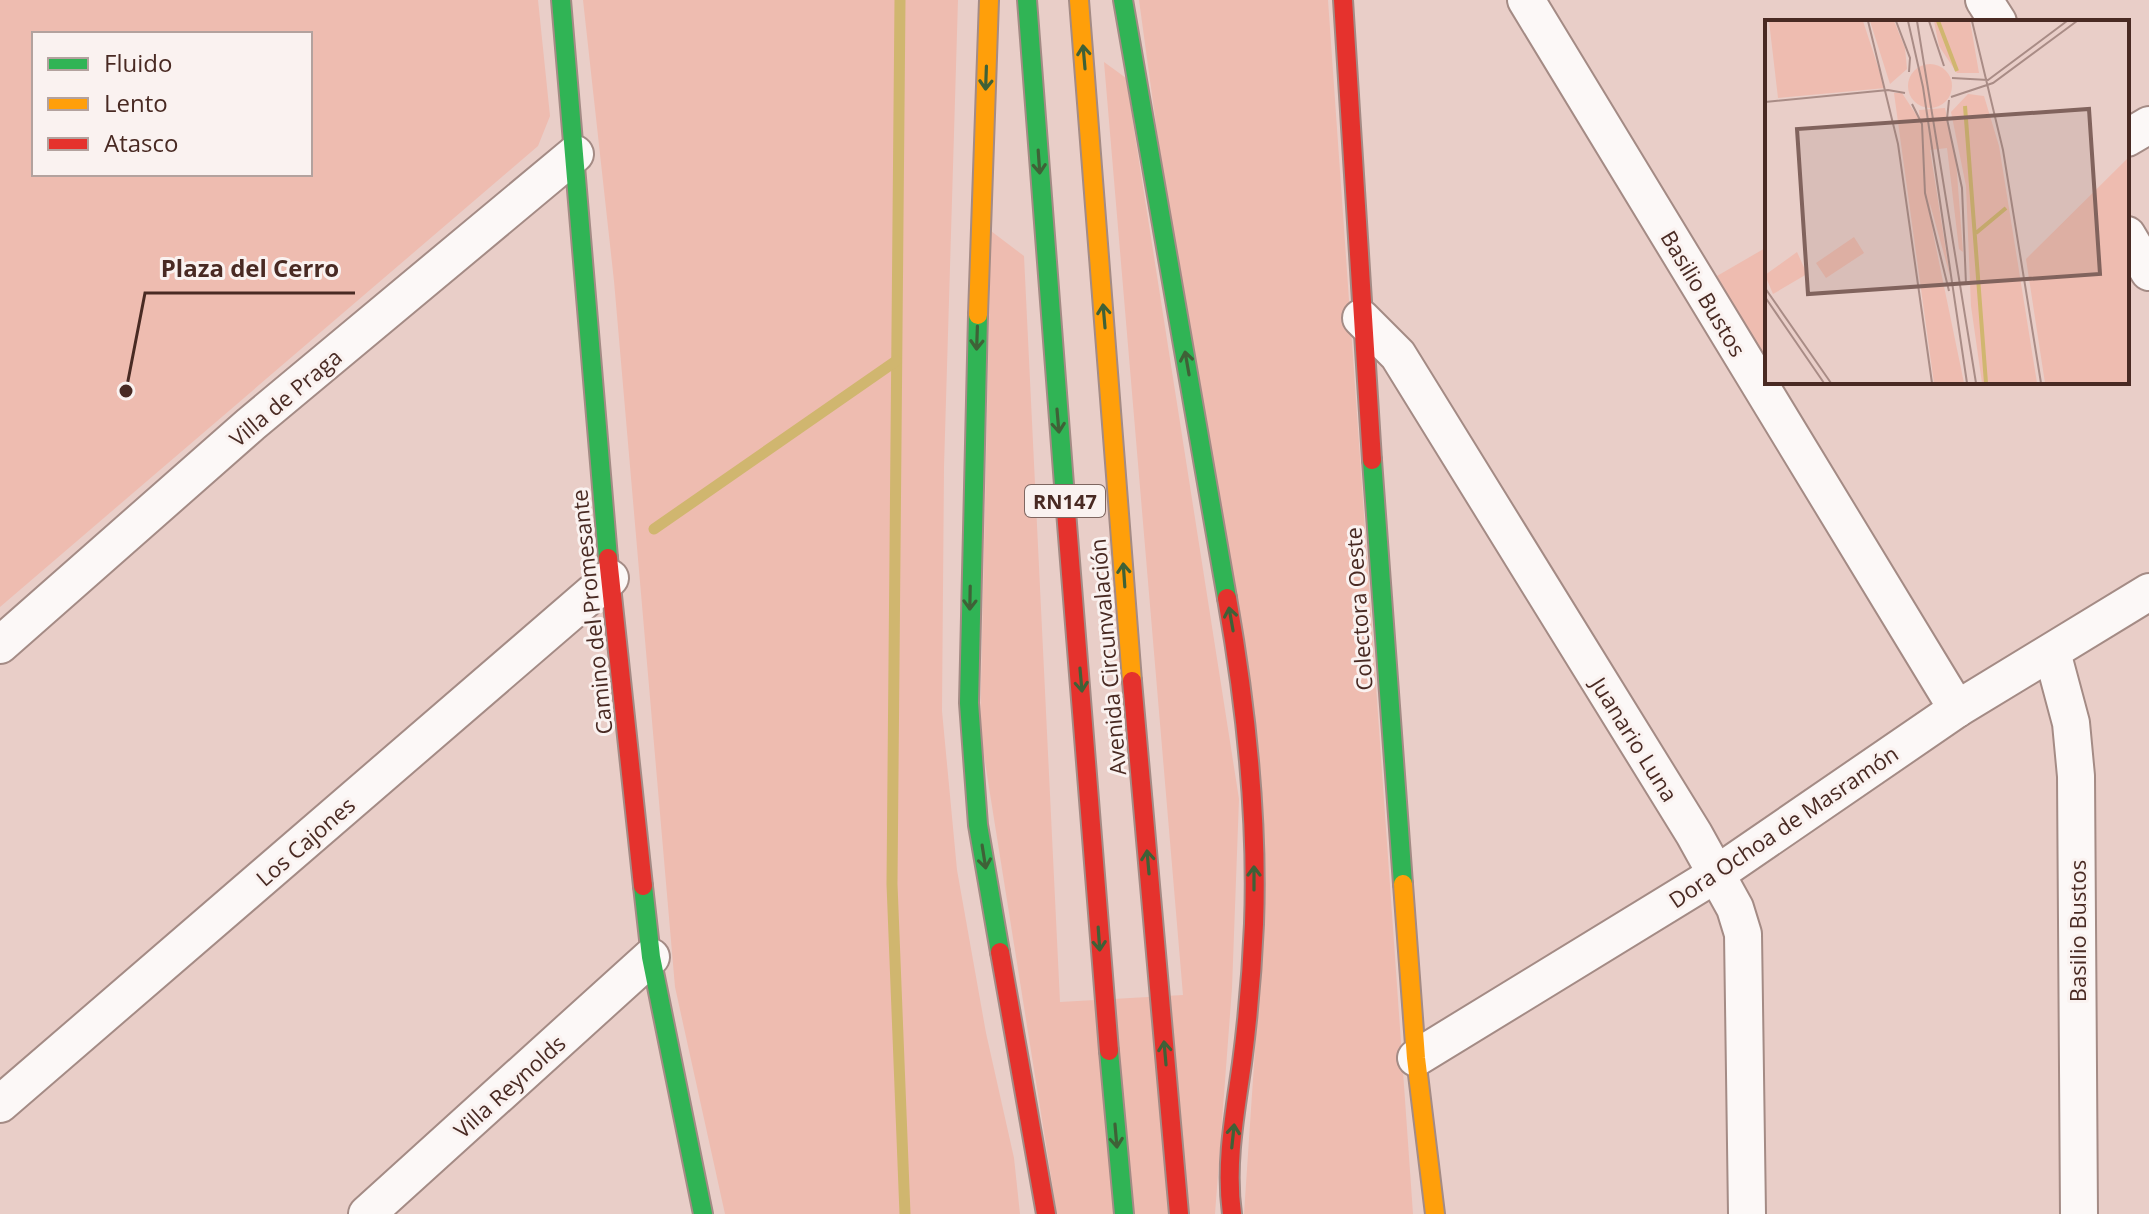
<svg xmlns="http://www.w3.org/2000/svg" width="2149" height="1214" font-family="'Open Sans',sans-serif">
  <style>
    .green { fill: #eebcb0; fill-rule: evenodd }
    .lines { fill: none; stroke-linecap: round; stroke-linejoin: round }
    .stream { stroke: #d0b66f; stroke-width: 11 }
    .street-casing { stroke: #a48b85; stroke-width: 40 }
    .fast-casing { stroke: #a48b85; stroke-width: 22 }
    .slow-casing { stroke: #a48b85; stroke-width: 22 }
    .jam-casing { stroke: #a48b85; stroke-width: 22 }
    .street { stroke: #fcf8f7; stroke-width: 36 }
    .fast { stroke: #30b455; stroke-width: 18 }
    .slow { stroke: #ff9f0a; stroke-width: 18 }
    .jam { stroke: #e5322d; stroke-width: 18 }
    .oneway { stroke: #3f6137 }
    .labels { text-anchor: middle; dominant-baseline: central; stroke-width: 6; stroke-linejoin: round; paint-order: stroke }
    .shield { fill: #faf2f0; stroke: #7e6660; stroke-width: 2 }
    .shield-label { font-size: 20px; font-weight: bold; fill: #492a23 }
    .street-label { font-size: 22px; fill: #492a23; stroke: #faf2f0 }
    .inset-river { fill: none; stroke: #d0b66f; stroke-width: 4 }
    .inset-road { fill: none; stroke: #a98c86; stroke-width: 2 }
    .view { fill: #81635d; fill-opacity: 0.15; stroke: #81635d; stroke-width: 4 }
    .inset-edge { fill: none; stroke: #492a23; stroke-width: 4 }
    .leader { fill: none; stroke: #492a23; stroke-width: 3 }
    .callout-dot { fill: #492a23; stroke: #faf2f0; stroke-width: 3 }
    .callout-label { font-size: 24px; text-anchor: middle; font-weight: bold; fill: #492a23; stroke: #faf2f0; stroke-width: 6; stroke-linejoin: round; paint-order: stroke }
  </style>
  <rect width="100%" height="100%" fill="#e9cec8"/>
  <g class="green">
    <path d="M0,0H538L550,116L538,146L0,607ZM34,34H310V174H34Z"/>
    <path d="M583,0H958L944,467L942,711L957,870L986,1033L1014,1158L1020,1214H725L675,987L614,281Z"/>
    <path d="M1139,0H1328L1413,1214H1244L1264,915Z"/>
    <path d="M1104,62L1126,78L1239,799L1232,988L1215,1214H1057L980,731L991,231L1024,256L1060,1002L1183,995Z"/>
    <path d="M1767,247V363L1717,276Z"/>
  </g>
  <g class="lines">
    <g class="stream">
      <path d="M900,0L892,884L905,1214"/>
      <path d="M654,529L896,361"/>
    </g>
    <defs>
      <g id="street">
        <path d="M1526,0L1957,709"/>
        <path d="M1984,0L1998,22"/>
        <path d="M2127,138L2149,125"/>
        <path d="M2127,235L2149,272"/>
        <path d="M1361,318L1398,355L1694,834L1735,908L1743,934L1747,1214"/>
        <path d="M0,645L251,424L575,154"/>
        <path d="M2052,652L2071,723L2076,776L2079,1214"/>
        <path d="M1416,1058L1718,873L1957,709L2149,592"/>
        <path d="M0,1104L610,578"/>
        <path d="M367,1214L651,957"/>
      </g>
      <g id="fast">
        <path d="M561,0L608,558"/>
        <path d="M1027,0L1066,511"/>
        <path d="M1123,0L1227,598"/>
        <path d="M978,315L969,703L978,825L1000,952"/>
        <path d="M1372,460L1403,884"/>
        <path d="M643,886L651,957L703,1214"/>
        <path d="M1109,1051L1124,1214"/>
      </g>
      <g id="slow">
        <path d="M1079,0L1132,681"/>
        <path d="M978,315L989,0"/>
        <path d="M1403,884L1416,1058L1435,1214"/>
      </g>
      <g id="jam">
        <path d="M1343,0L1372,460"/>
        <path d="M1066,511L1109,1051"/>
        <path d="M608,558L643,886"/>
        <path d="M1227,598C1246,706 1258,815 1254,924C1252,971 1248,1017 1242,1063C1235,1113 1225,1164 1232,1214"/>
        <path d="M1132,681L1179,1214"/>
        <path d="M1000,952L1046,1214"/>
      </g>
    </defs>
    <use href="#street" class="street-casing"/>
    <use href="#fast" class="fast-casing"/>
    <use href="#slow" class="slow-casing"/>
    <use href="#jam" class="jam-casing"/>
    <use href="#street" class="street"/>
    <use href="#fast" class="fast"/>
    <use href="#slow" class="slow"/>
    <use href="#jam" class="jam"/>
  </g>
  <defs><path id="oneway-shaft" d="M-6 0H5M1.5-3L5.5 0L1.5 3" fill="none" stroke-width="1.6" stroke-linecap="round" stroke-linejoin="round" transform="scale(2)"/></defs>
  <g class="oneway">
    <use href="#oneway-shaft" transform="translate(1084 57) rotate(-95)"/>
    <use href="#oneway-shaft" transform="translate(986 78) rotate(92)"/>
    <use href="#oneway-shaft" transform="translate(1039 162) rotate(86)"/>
    <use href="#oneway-shaft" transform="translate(1104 316) rotate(-95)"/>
    <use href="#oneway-shaft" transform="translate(977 338) rotate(92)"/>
    <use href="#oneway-shaft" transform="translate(1187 363) rotate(-100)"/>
    <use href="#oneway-shaft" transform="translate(1058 421) rotate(85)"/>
    <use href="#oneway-shaft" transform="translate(1124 575) rotate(-94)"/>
    <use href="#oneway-shaft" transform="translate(970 598) rotate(91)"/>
    <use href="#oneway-shaft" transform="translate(1231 619) rotate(-100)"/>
    <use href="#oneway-shaft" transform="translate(1081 680) rotate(85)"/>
    <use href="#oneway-shaft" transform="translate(984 857) rotate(81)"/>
    <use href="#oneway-shaft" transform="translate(1148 862) rotate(-95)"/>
    <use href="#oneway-shaft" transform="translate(1254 878) rotate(-90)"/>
    <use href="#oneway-shaft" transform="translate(1099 939) rotate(86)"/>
    <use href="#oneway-shaft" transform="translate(1165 1053) rotate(-95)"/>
    <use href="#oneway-shaft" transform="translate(1116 1136) rotate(85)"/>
    <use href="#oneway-shaft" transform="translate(1233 1136) rotate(-84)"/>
  </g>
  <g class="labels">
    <rect class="shield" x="1025" y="485" width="80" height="32" rx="6"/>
    <g class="shield-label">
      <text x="1065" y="501">RN147</text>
    </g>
    <g class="street-label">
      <text transform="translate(1704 293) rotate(59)">Basilio Bustos</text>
      <text transform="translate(285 397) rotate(-40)">Villa de Praga</text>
      <text transform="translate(1358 609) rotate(-94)">Colectora Oeste</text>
      <text transform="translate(591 612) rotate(-96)">Camino del Promesante</text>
      <text transform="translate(1107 657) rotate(-95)">Avenida Circunvalación</text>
      <text transform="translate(1635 739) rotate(58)">Juanario Luna</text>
      <text transform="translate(1783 826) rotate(-34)">Dora Ochoa de Masramón</text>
      <text transform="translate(305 841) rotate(-41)">Los Cajones</text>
      <text transform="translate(2077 931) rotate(-90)">Basilio Bustos</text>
      <text transform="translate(509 1086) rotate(-42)">Villa Reynolds</text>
    </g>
  </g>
  <g transform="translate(1765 20)">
    <rect width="364" height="364" fill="#e9cec8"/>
    <path d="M4,1H98L120,68L13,78ZM105,1H129L140,28L142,49L125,64ZM169,1H205L214,53H192L174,26ZM143 66a22 22 0 1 1 44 0a22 22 0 1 1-44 0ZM129,73H137L156,102L168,213L199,363H169ZM203,74L219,76L234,126L272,363H217L206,286L201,166L186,92ZM180,88L191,141L198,232L194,229L182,128L165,130L185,256L162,173L154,90ZM364,137V363H280L261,239ZM89,217L99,233L61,258L51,243ZM32,232L42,254L8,274L0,255Z" fill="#eebcb0"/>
    <path class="inset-river" d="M173,1L192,51M200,86L221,363M211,213L241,188"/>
    <path class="inset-road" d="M103,1L133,124L167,363M131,1L145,38L144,52M143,1L158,67L202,363M152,1L211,363M164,1L179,46M207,1L238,130L276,363M187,58L223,60L302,1M186,77L228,63L312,1M184,80L182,99L197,168L201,264M0,82L123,70L140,73M147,84L157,104L160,173L184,271M0,268L66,363M0,277L59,363"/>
    <path class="view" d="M324,89L335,254L43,274L32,109Z"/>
    <rect width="364" height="364" class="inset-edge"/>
  </g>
  <path class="leader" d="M126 391L145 293H355"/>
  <circle class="callout-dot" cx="126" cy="391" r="8"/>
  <g class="callout-label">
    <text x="250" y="277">Plaza del Cerro</text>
  </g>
  <rect x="32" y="32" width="280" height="144" fill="#faf2f0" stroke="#b3a29e" stroke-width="2"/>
  <rect x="48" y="58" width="40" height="12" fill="#30b455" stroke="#b3a29e" stroke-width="2"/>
  <text x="104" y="72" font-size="24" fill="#492a23">Fluido</text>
  <rect x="48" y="98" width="40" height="12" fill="#ff9f0a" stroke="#b3a29e" stroke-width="2"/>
  <text x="104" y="112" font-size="24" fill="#492a23">Lento</text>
  <rect x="48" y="138" width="40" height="12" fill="#e5322d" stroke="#b3a29e" stroke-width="2"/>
  <text x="104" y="152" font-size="24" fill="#492a23">Atasco</text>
</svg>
